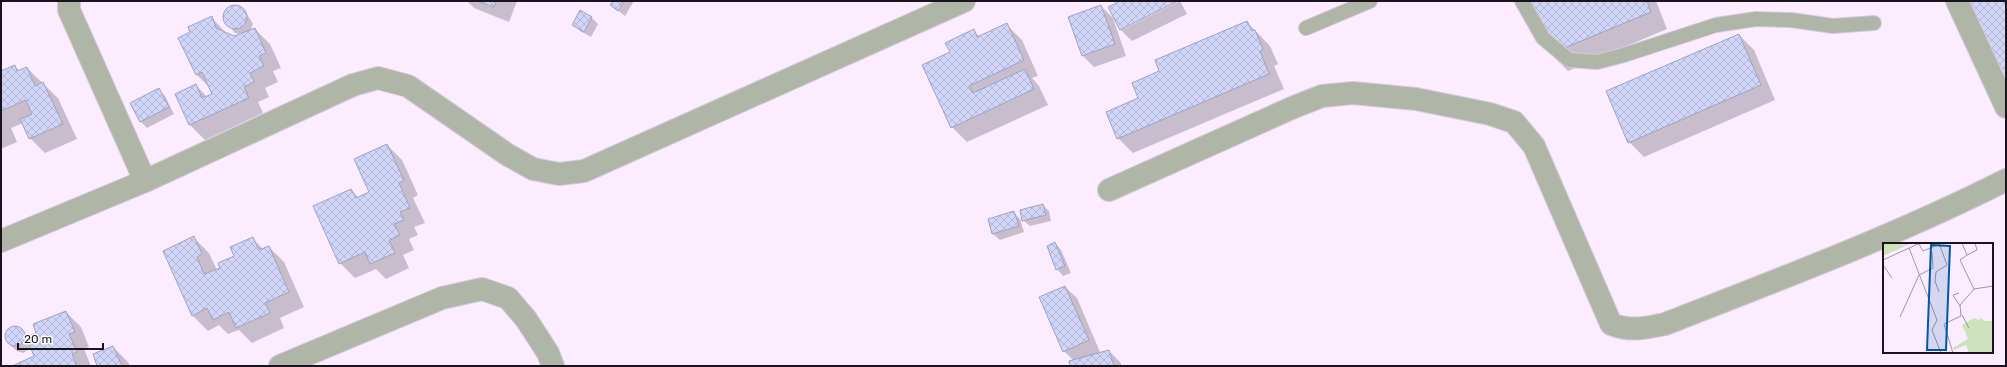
<svg xmlns="http://www.w3.org/2000/svg" width="2007" height="367" font-family="Rubik,sans-serif">
  <style>
    .shadow { fill: #0003 }
    .building { fill: url(#building-cross-hatch); stroke: #9ea2c2 }
    .lines { fill: none; stroke-linecap: round; stroke-linejoin: round }
    .lane-casing { stroke: #d7cadb; stroke-width: 16 }
    .street-casing { stroke: #d7cadb; stroke-width: 24 }
    .lane { stroke: #b0b6a7; stroke-width: 14 }
    .street { stroke: #b0b6a7; stroke-width: 22 }
    .inset-road { fill: none; stroke: #a195a4; stroke-width: 1 }
    .view { fill: #0158a6; fill-opacity: 0.15; stroke: #0158a6; stroke-width: 2 }
    .inset-edge { fill: none; stroke: #1a121c; stroke-width: 2 }
  </style>
  <defs>
    <pattern id="building-cross-hatch" width="8" height="8" patternUnits="userSpaceOnUse"><rect width="8" height="8" fill="#d1d5f8"/><path d="M0 0l8 8M0 8l8-8" fill="none" stroke="#b3b6d4"/></pattern>
  </defs>
  <rect width="100%" height="100%" fill="#fbedff"/>
  <g class="shadow">
    <path d="M467,1H517L509,22L474,8Z"/>
    <path d="M614,1H634L625,16L611,5Z"/>
    <path d="M1122,1H1176L1124,27V29L1180,1L1187,14L1132,41L1121,30L1110,7Z"/>
    <path d="M1529,1H1656L1667,29L1568,71L1551,54Z"/>
    <path d="M235,5L241,7L247,14L253,24L250,31L255,29L270,44L281,68L273,71L278,82L265,88L269,97L258,102L263,113L205,140L190,125L177,94L196,85L207,97L213,94L211,89L196,74L192,33L212,18L227,34L234,37L241,34L235,33L229,26L224,16L225,10Z"/>
    <path d="M1101,6L1113,18L1126,56L1094,67L1082,55Z"/>
    <path d="M592,18L598,24L591,37L580,31L574,25Z"/>
    <path d="M1247,22L1270,46L1278,64L1274,66L1284,89L1133,153L1118,138L1140,99L1161,72Z"/>
    <path d="M1007,25L1022,40L1038,76L1032,78L1039,86L1048,105L967,142L952,127L951,52L973,30L980,37Z"/>
    <path d="M1739,35L1754,50L1775,100L1644,157L1629,142Z"/>
    <path d="M14,66L20,71L27,68L58,98L77,139L45,153L30,138L23,123L11,128L17,142L1,149V68L4,70Z"/>
    <path d="M159,90L165,96L174,114L147,128L140,121Z"/>
    <path d="M387,145L402,160L418,195L413,198L425,223L414,227L418,235L409,239L414,250L403,255L409,268L386,279L376,269L355,278L340,263L351,190L359,198L370,192Z"/>
    <path d="M1043,205L1049,211L1051,221L1030,226L1023,220Z"/>
    <path d="M1013,212L1020,219L1024,232L1000,240L993,234L989,220Z"/>
    <path d="M194,238L209,253L217,270L235,257L252,238L263,249L269,247L284,262L304,307L280,318L284,328L252,343L239,330L228,334L219,325L208,331L193,316Z"/>
    <path d="M1055,243L1061,250L1071,273L1063,276L1057,269Z"/>
    <path d="M1065,287L1077,298L1100,352L1097,355L1109,351L1121,363V366H1071L1074,361L1064,351Z"/>
    <path d="M66,312L81,327L89,347L84,349L91,366H13L35,357L30,346L28,350L23,353L17,351L10,345L6,340L5,334L9,329L14,327L20,328L29,337L37,334Z"/>
    <path d="M113,347L128,362L130,366H99Z"/>
  </g>
  <g class="building">
    <path d="M477,1H496L494,7Z"/>
    <path d="M613,1H624L618,11L610,5Z"/>
    <path d="M1120,1H1175L1176,2L1120,30L1108,7Z"/>
    <path d="M1528,1H1647L1651,12L1550,54Z"/>
    <path d="M1959,1H2004L2006,4V100Z"/>
    <path d="M1101,5L1115,44L1082,56L1068,17Z"/>
    <circle cx="235" cy="17" r="12"/>
    <path d="M580,10L592,17L584,32L572,25Z"/>
    <path d="M212,16L216,28L234,36L255,28L266,53L259,56L264,66L250,73L254,82L244,87L249,98L189,125L175,94L196,84L202,98L212,94L202,72L196,75L178,38L190,32L188,27Z"/>
    <path d="M1247,21L1252,31L1255,30L1263,49L1260,51L1269,74L1117,139L1106,112L1138,98L1132,83L1159,71L1155,60Z"/>
    <path d="M1007,23L1024,60L969,86L973,93L1025,69L1034,89L951,128L922,65L950,52L945,43L974,29L977,37Z"/>
    <path d="M1739,34L1761,85L1628,143L1606,91Z"/>
    <path d="M15,65L17,71L27,67L35,86L43,82L63,124L29,139L20,119L32,114L26,100L1,111V71Z"/>
    <path d="M159,88L169,107L140,122L130,103Z"/>
    <path d="M387,144L404,180L399,183L410,208L400,212L404,220L394,224L400,235L389,240L395,253L370,264L365,252L339,264L313,206L351,189L356,198L369,192L354,159Z"/>
    <path d="M1043,204L1046,215L1022,221L1020,210Z"/>
    <path d="M1014,211L1019,226L992,234L988,219Z"/>
    <path d="M194,236L202,254L197,257L204,274L220,268L218,263L234,256L230,247L253,237L259,250L269,246L289,292L265,303L270,313L236,328L229,312L213,320L207,308L192,316L163,251Z"/>
    <path d="M1055,242L1065,266L1056,270L1047,246Z"/>
    <path d="M1065,286L1089,340L1063,352L1039,297Z"/>
    <path d="M66,311L75,332L69,334L77,352L72,354L77,366H12L34,356L26,337L36,333L33,324Z"/>
    <circle cx="15" cy="336" r="10"/>
    <path d="M113,346L122,366H97L93,354Z"/>
    <path d="M1109,350L1114,366H1070L1069,361Z"/>
  </g>
  <g class="lines">
    <defs>
      <g id="lane">
        <path d="M1522,1L1543,38L1569,60L1597,62L1624,55L1716,25L1756,19L1791,20L1833,26L1874,23"/>
        <path d="M1306,28L1370,1"/>
      </g>
      <g id="street">
        <path d="M69,1V10L145,181"/>
        <path d="M1957,1L2006,107"/>
        <path d="M1109,190L1294,107L1322,96L1353,93L1416,99L1490,114L1514,122L1534,146L1611,324C1631,332 1645,328 1665,324C1780,279 1895,236 2006,180"/>
        <path d="M1,241L145,181L353,85L378,78L408,86L508,155L533,169L559,174L584,171L964,1"/>
        <path d="M280,366L442,298L482,289L508,298L526,319L548,353L553,366"/>
      </g>
    </defs>
    <use href="#lane" class="lane-casing"/>
    <use href="#street" class="street-casing"/>
    <use href="#lane" class="lane"/>
    <use href="#street" class="street"/>
  </g>
  <g transform="translate(1883 243)">
    <rect width="110" height="110" fill="#fbedff"/>
    <path d="M0,0H29L0,13Z" fill="#cee2be"/>
    <path d="M98,74L101,78H110V110H86L83,102L71,107L70,105L85,96L79,82L91,75L96,77Z" fill="#cee2be"/>
    <path class="inset-road" d="M79,0L84,12L77,17L91,46M36,1L40,8L57,1M26,5L54,77L49,87L58,110M84,12L94,7L92,0M0,17L37,0M0,22L9,35M56,49L52,38L53,29L64,22L56,0M76,50L70,52L77,63M79,72L86,85M17,74L36,32L50,25L49,9M70,110L61,81L78,73L77,62L91,46L110,43"/>
    <path class="view" d="M48,2L67,3L63,107H44Z"/>
    <rect width="110" height="110" class="inset-edge"/>
  </g>
  <rect width="2007" height="367" fill="none" stroke="#1a121c" stroke-width="4"/>
  <path d="M18 343v6h85v-6" fill="none" stroke="#1a121c" stroke-width="2"/>
  <text x="24" y="343" font-size="12" fill="#1a121c" stroke="#ffffff" stroke-width="3" paint-order="stroke">20 m</text>
</svg>
